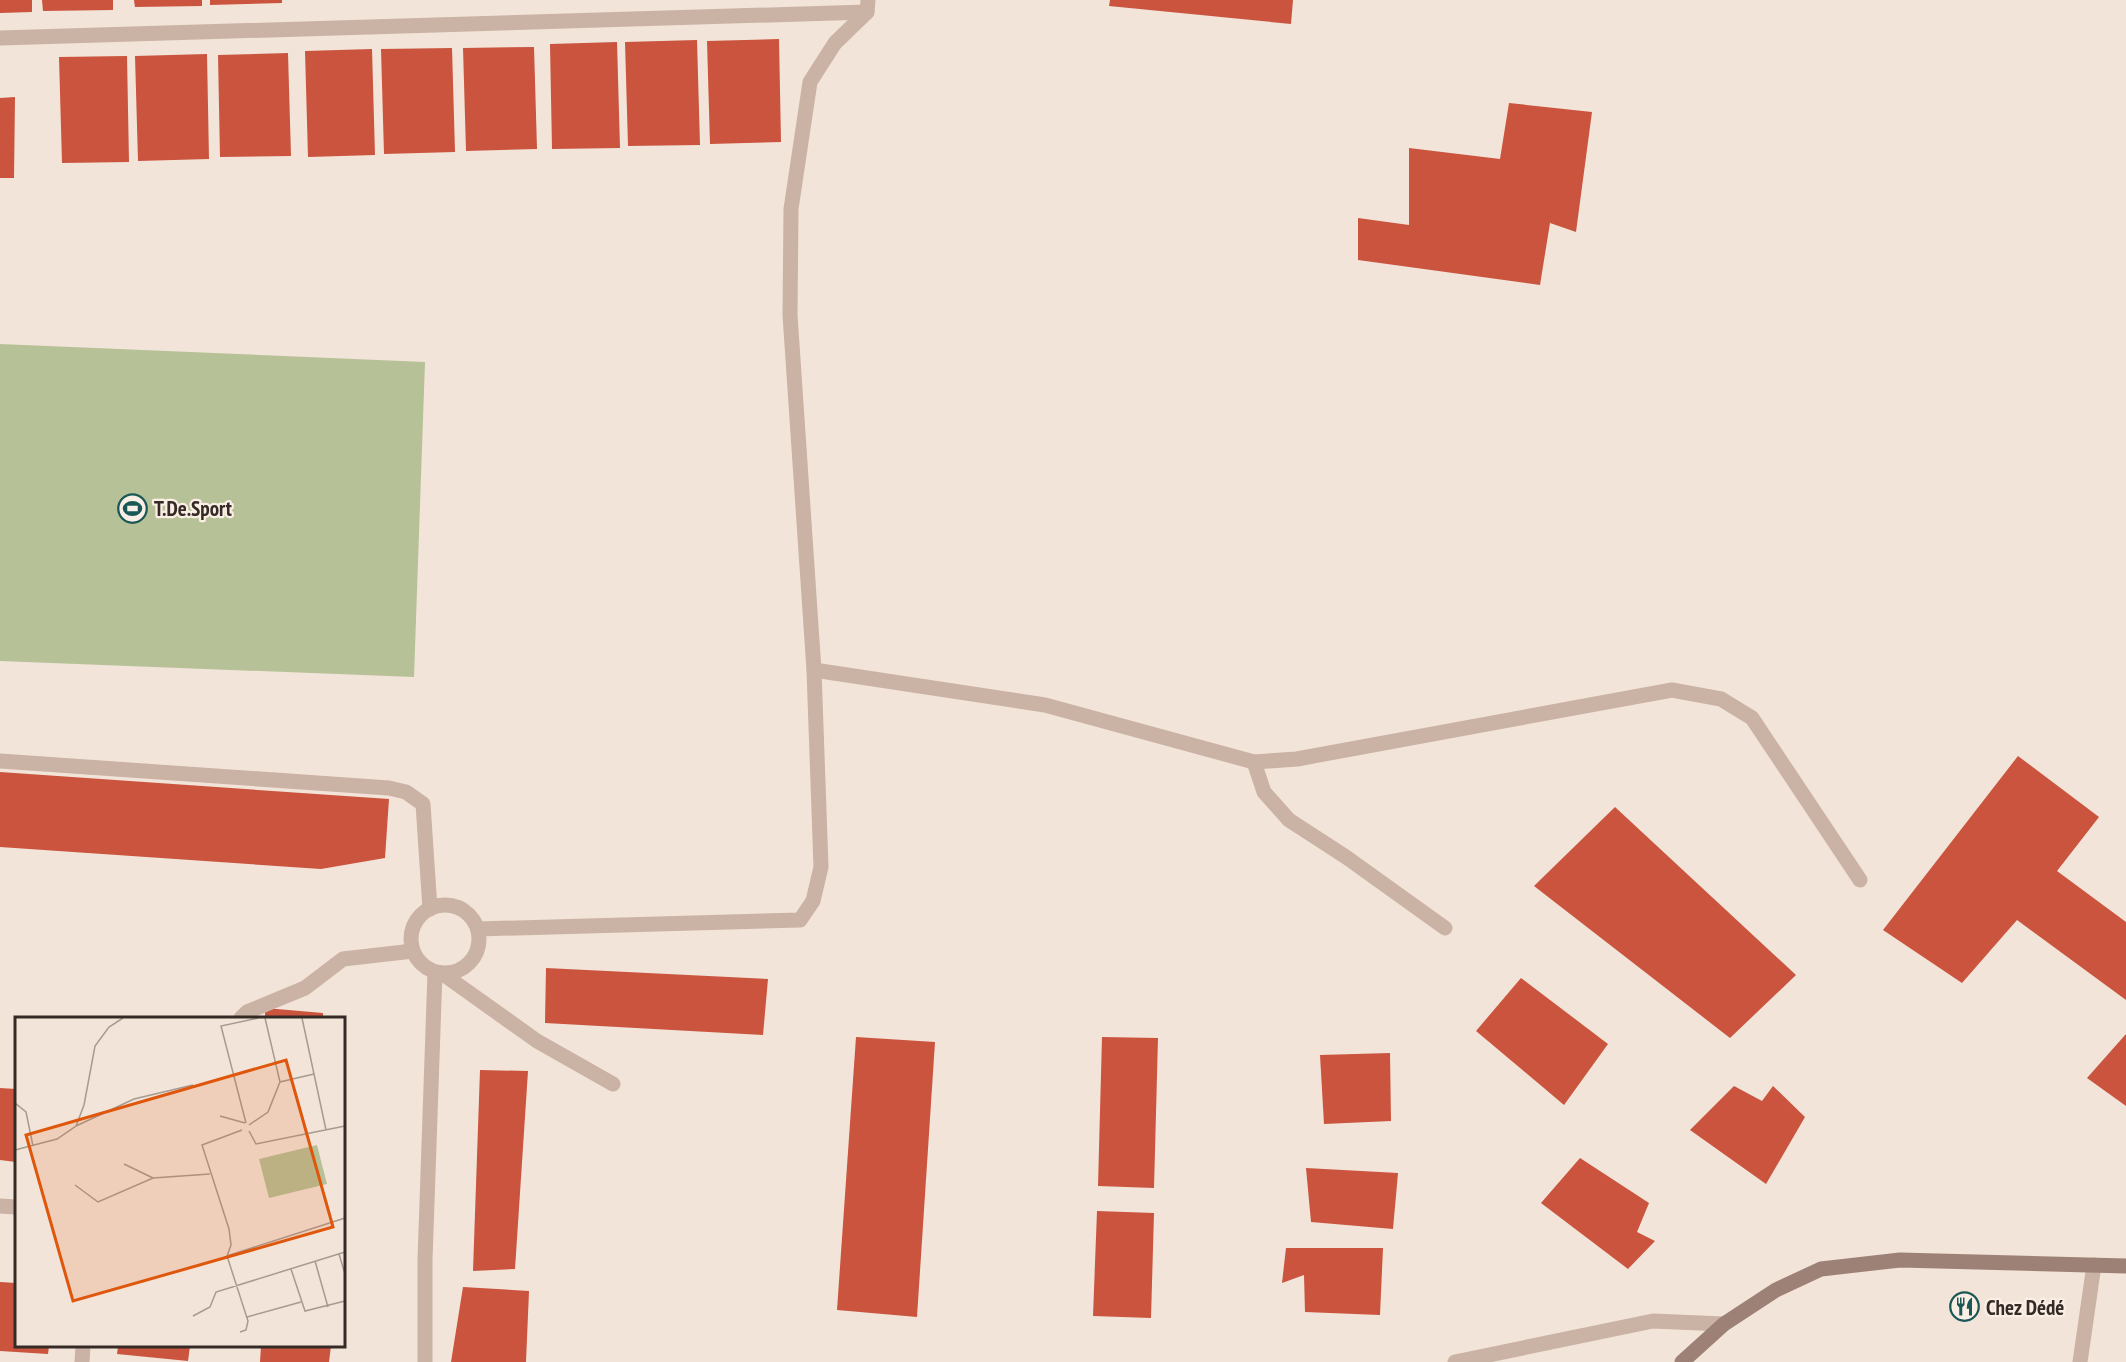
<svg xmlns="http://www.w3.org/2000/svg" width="2126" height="1362" font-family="'PT Sans Narrow',sans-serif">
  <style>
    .green { fill: #b7c198 }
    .building { fill: #ca543e }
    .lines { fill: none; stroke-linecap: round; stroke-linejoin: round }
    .lane { stroke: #cab2a4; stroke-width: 15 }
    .street { stroke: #cab2a4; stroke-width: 15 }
    .secondary { stroke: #9e8176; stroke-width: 15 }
    .labels { text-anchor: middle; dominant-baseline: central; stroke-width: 4.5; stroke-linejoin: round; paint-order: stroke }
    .poi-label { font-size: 21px; font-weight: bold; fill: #352a26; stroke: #faeee5; text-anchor: start }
    .inset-road { fill: none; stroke: #a69a91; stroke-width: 1.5 }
    .view { fill: #df570d; fill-opacity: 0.15; stroke: #df570d; stroke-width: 3 }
    .inset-edge { fill: none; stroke: #352a26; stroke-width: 3 }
  </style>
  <rect width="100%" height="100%" fill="#f2e4d8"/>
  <path class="green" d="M0,344L425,362L414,677L0,661Z"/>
  <g class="building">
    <path d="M0,0H32V12L0,13Z"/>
    <path d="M42,0H113V10L43,11Z"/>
    <path d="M134,0H202V6L135,7Z"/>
    <path d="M210,0H282V3L210,5Z"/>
    <path d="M1110,0H1293L1291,24L1109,6Z"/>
    <path d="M779,39L781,142L710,144L707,41Z"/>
    <path d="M697,40L700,145L628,146L625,42Z"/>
    <path d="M617,42L620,148L552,149L550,44Z"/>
    <path d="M534,47L537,149L466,151L463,48Z"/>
    <path d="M452,48L455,152L384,154L381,49Z"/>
    <path d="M372,49L375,155L308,157L305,51Z"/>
    <path d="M288,53L291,156L220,157L218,55Z"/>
    <path d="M207,54L209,159L138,161L135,56Z"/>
    <path d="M127,56L129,162L62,163L59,57Z"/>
    <path d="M15,97L14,178H0V98Z"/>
    <path d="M1509,103L1592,112L1576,232L1550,223L1540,285L1358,260V218L1409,225V148L1500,159Z"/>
    <path d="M2018,756L2099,817L2057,871L2126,922V1000L2017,920L1962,983L1883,930Z"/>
    <path d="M0,772L389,799L385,858L321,869L0,847Z"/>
    <path d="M1615,807L1796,975L1730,1038L1534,886Z"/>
    <path d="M546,968L768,979L763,1035L545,1023Z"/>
    <path d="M1521,978L1608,1044L1564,1105L1476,1031Z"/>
    <path d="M265,1008L323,1013V1018H265Z"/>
    <path d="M2126,1034V1106L2087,1078Z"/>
    <path d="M856,1037L935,1042L917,1317L837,1310Z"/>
    <path d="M1102,1037L1158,1038L1154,1188L1098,1186Z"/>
    <path d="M1390,1053L1391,1121L1324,1124L1320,1055Z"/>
    <path d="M480,1070L528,1071L515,1269L473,1271Z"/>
    <path d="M1734,1086L1762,1101L1773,1086L1805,1117L1766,1184L1690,1130Z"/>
    <path d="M0,1088L16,1089V1162L0,1160Z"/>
    <path d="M1580,1158L1649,1203L1637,1232L1655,1241L1628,1269L1541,1203Z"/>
    <path d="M1306,1168L1398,1173L1393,1229L1311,1222Z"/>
    <path d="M1097,1211L1154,1213L1151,1318L1093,1316Z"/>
    <path d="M1286,1248H1383L1380,1315L1305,1312L1304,1275L1282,1283Z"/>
    <path d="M0,1282L16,1283V1346H49L48,1354L0,1351Z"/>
    <path d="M463,1287L529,1291L526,1362H451Z"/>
    <path d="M118,1346H190L188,1361L117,1354Z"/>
    <path d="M261,1346H331L329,1362H260Z"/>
  </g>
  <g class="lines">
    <g class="lane">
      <path d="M0,38L867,12"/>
      <path d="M814,670L1045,705L1254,762L1297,759L1672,690L1721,699L1752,718L1860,880"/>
      <path d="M0,761L389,788L406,792L423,804L430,909"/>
      <path d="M1254,762L1264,792L1289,820L1346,857L1445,928"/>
      <circle cx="445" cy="939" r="34"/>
      <path d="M478,929L800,920L813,901L821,867L814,670L790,315L791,209L810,82L835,43L867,12L868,0"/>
      <path d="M443,974L537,1041L613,1084"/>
      <path d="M241,1018L247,1012L305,988L343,959L413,951"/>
      <path d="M0,1206L16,1207"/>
      <path d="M82,1362L83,1346"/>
      <path d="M425,1362V1260L435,972"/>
      <path d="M1455,1362L1653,1321L1724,1324"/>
    </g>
    <path class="street" d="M2080,1362L2094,1265"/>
    <path class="secondary" d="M1682,1362L1724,1324L1776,1290L1821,1269L1900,1260L2126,1266"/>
  </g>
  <defs>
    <symbol id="stadium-ring" viewBox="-11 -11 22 22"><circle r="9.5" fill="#faeee5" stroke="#1a5857" stroke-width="1.5"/><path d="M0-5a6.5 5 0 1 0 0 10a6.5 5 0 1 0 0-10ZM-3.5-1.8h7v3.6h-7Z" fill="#1a5857"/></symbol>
    <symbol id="restaurant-ring" viewBox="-11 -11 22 22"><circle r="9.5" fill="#faeee5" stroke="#1a5857" stroke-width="1.5"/><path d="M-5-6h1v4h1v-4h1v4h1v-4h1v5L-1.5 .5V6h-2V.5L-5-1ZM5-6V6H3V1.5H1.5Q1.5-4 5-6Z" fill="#1a5857"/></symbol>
  </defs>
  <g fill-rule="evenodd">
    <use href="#stadium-ring" x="116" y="492" width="33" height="33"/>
    <use href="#restaurant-ring" x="1948" y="1290" width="33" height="33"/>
  </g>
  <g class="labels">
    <g class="poi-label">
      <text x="154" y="508">T.De.Sport</text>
      <text x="1986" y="1307">Chez Dédé</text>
    </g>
  </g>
  <g transform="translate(15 1017)">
    <rect width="330" height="330" fill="#f2e4d8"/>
    <path d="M302,128L312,167L254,181L244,142Z" fill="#b7c198"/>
    <path class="inset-road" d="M250,1L265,65M287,1L311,113M0,86L11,95L18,129M205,99L230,106M231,106L206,9L243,1M234,108L253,95L265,65L299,57M61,109L119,82L178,68M234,114L241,127L330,109M0,133L42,122L61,109L69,88L80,29L94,10L108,1M109,147L138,161M60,168L83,185L138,161L195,157M324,237L330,257M212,239L330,201M300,244L313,290M276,252L290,294L330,284M178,299L195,290L201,275L330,235M232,300L286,285M225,315L231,313L233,304L212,239L216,228L214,212L187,128L227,113"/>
    <path class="view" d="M271,43L318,210L58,284L11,118Z"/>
    <rect width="330" height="330" class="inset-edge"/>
  </g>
</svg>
